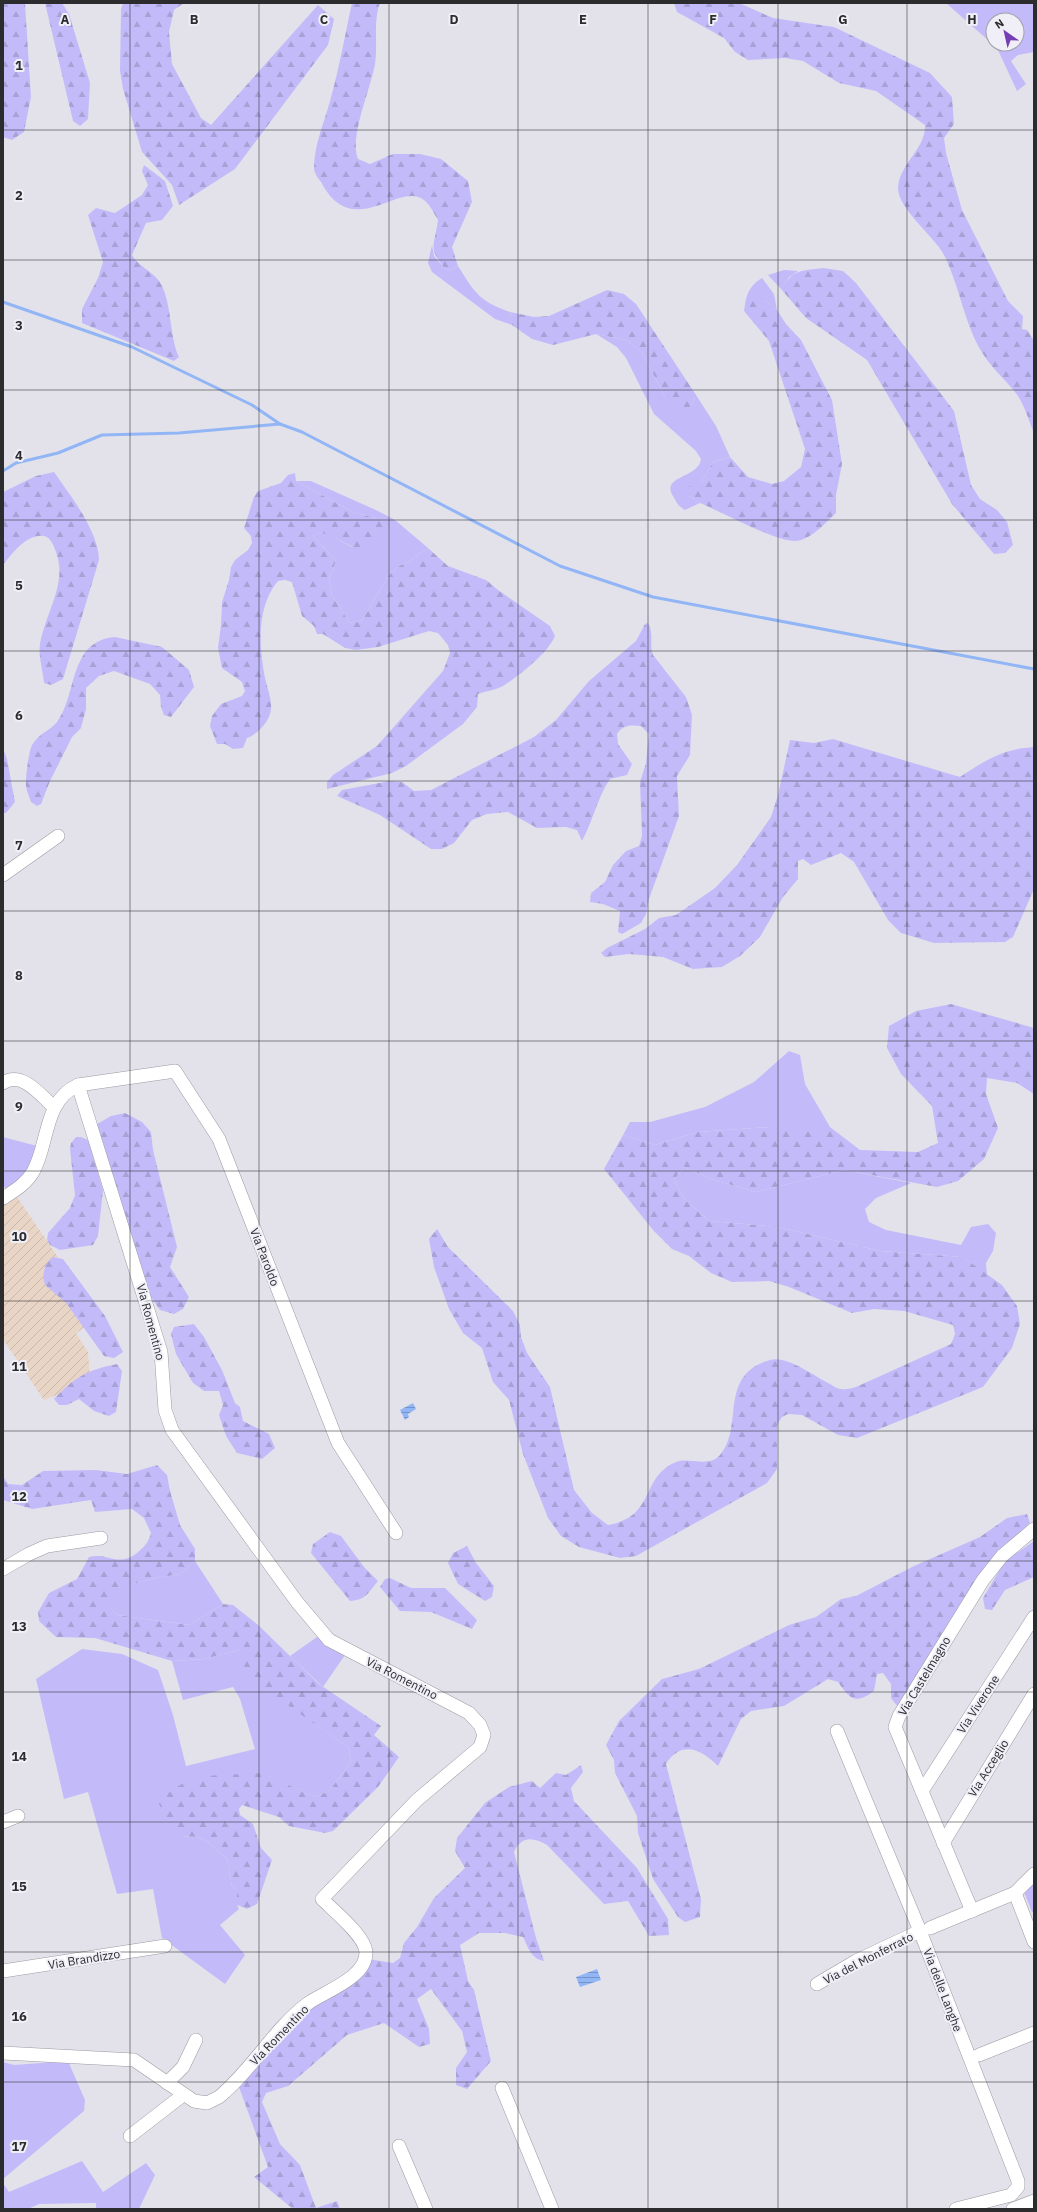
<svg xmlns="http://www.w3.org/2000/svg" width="1037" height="2212" font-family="'IBM Plex Sans',sans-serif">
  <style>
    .industrial { fill: url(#industrial-furrows) }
    .grass { fill: #c3bbf9; fill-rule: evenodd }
    .forest { fill: url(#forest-firs) }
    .water { fill: url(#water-rules) }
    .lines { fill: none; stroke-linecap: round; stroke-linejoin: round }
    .stream { stroke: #92b6f5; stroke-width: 3 }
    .minor-casing { stroke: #9b9aa3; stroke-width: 14 }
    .minor { stroke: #fff; stroke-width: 13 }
    .grid { fill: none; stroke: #2c2c2f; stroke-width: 1; stroke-opacity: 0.55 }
    .labels { text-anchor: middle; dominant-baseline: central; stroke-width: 4; stroke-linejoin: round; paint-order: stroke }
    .street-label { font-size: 12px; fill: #2c2c2f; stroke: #f0eff8 }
    .grid-label { font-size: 13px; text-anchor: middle; font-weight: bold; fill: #2c2c2f; stroke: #f0eff8; stroke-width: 4; stroke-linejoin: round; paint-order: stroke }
  </style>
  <defs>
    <pattern id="industrial-furrows" width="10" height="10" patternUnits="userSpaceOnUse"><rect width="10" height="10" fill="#e9d5c6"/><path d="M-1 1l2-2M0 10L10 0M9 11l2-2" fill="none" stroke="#c8b7aa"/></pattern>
    <pattern id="forest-firs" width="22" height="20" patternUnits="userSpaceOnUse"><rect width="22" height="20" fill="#c3bbf9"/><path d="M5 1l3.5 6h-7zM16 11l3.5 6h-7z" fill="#a8a1d6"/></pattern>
    <pattern id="water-rules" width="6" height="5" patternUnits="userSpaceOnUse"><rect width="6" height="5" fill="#92b6f5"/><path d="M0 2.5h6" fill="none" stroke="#7794c7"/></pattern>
  </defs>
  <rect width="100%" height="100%" fill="#e3e2eb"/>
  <path class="industrial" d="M15,1194L99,1318L76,1333L88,1352L90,1378L70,1390L44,1400L3,1339V1202Z"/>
  <g class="grass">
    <path d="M946,3H1034V52L1018,55L1011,61L1026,84L1017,91L997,48ZM993,20H1017V44H993Z"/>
    <path d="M432,245L434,256L447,271L458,266C475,293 479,301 510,312L512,325L495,319L432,272L428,263Z"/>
    <path d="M784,270L798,271L789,277L781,289L768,275Z"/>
    <path d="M762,278L774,294L777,310L764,300L745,304C747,291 752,284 762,278Z"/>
    <path d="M596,334L626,340L642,352L667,401L690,408L696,395L716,426L730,457L713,462L701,483L689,496L700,503L685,510C678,506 677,503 673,496C661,475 698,479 701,459L696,451L654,414L626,358L617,347Z"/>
    <path d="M296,481H311L378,511L395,520L428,548L408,562L399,566L389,575L362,620L354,623L349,622L332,595L329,580L336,561L313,536L318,532L328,534L352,547L376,518L355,513Z"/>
    <path d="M789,1051L800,1055L805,1084L830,1127H769L698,1132L655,1145L623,1135L630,1122H650L705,1107L754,1082Z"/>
    <path d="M3,1137L37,1146L26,1173L7,1190L3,1185Z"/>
    <path d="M684,1167L714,1180L756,1192L844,1170L911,1183L876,1198L865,1209L869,1222L886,1230L961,1245L971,1227L988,1224L996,1233L993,1251L986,1263L987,1275L963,1257L880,1251L778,1227L710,1221L685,1200L674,1180Z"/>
    <path d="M195,1561L223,1604L189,1625L117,1615L111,1608L118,1588L151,1579L180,1574Z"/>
    <path d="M317,1637L345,1655L323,1687L290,1656Z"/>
    <path d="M82,1649L122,1654L158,1670L173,1715L186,1766L255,1749L240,1699L233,1687L183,1700L172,1661L204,1659L239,1650L315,1724L349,1748L351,1762L329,1791L315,1797L261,1773L180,1836L198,1837L208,1842L227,1859L232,1886L237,1891V1905L239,1909L220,1925L245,1955L225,1984L162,1938L153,1889L117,1894L88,1792L64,1799L36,1679Z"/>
    <path d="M1034,1882V1912H1032L1024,1892Z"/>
    <path d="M68,2061L85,2100L84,2111L3,2179V2062L14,2065Z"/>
    <path d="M82,2161L103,2192L146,2163L155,2175L139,2209H96V2203L39,2204L28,2209H3V2183L9,2192Z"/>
  </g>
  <g class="forest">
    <path d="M3,3H25L31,97L24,132L12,140L3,137Z"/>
    <path d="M45,3H62L69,14L90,83L88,119L80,126L73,121Z"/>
    <path d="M123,3H184L174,10L169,32L172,64L201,118L211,125L318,5L334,19L328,45L235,169L179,205L172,185L142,152L123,89L120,71L121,9Z"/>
    <path d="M352,3H380C373,21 378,45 375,64C371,88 349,137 358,159L370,164L393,154H420L441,159L468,181L472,202L452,247L458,266L447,271C427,247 434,249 438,220C434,213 430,205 424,200C399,180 353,243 321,182C318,178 314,173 314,168C314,145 324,123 330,101C339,69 345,35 352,3Z"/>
    <path d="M674,3H739L773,18L834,27L930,73L952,97L954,124L944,138L946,153L962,210L1008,301L1023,316L1022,329L1027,330L1034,341V433C1029,421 1025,407 1018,396C1008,382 993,370 983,354C964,324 960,287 944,255C935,237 898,209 898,188C899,164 926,149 925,125L876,91L839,83L803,61L785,58L748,60L735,52L724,38L677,12Z"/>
    <path d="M144,165L165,181L173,206L162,220L146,223L132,255C139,267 152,271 159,281C172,299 169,336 179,357L174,361L82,323V309L98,278L103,262L88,215L96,208L115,213L142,195L148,185L142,171Z"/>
    <path d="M823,268L843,271L856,283L954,411L971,485L980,499L997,510L1007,522L1013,545L1005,553L994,554L952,504L867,360L806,318L781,289C793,269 801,271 823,268Z"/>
    <path d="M607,290L624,294L636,304L696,395L690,408L677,407L667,401L642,352L626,340L596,334L553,345L532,339L512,325L510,312L534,317L549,316Z"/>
    <path d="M752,299L764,300L777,310L786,324L801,340L832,400L842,464L836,495V513C825,523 812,539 796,541C778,543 720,511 700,503L689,496V486L701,483L713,462L730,457L748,477L772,484L784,481L801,467L805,449L769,341L744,311L745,304Z"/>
    <path d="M54,472C70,495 99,532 99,560L63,679L51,685L44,683C43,671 38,655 40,644C46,610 70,581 54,547C52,542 49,537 44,536C26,534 13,553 3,565V492L36,476Z"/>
    <path d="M295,473L296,481L355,513L376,518L386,527L388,534L361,550C346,545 334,535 318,532L313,536L336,561L329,580L332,595L349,622L354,623L362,620L389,575L399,566L408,562L428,548L448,566L486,580L498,590L550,626L555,636C548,653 519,676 503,686C496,690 486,691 478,694L477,707L463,724L406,766L392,773L327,789V782L333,775L377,746L443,671L450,653L448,645L438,633L429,631L378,647L356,650L345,648L323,634H317L314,626L302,616L292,582L285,580L278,581C256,607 259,647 265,678C267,687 272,700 271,709C270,721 258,734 247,738L243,748L233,749L225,744H217L210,726L212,716L221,704L242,696L245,691L242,682L222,668L218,648L221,625L222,602L229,580L231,567L235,560L248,550L252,543L251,536L244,528L254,497L258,491L281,483L288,475Z"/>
    <path d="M648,623C654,632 649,645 653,655L686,697L692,715L690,755L677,776L679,816L649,899L646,914L641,923L622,934L618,932L620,911L603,904L590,902L591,893L605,882L613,865L626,851L639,846L642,836L640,782L646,763L649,734L641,726C630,725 623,725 617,734L618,744L632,764L627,775L610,779C597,798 593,821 582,841L577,830L566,827L537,828L508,812L487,814L472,820L454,843L442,849H431L380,815L337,796L342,790L390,781L402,782L414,791L431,790L534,737L556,720L589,681L636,641L645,624Z"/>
    <path d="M115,637L162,647L189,670L194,687L171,717L164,715L161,707L160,695L150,684L114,671L99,676L86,688V709L81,728L72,737L50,781L41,804L37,806L31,802C29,796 25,788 26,781C26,774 29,751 32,745C39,733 51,730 57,722C78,694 68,641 115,637Z"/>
    <path d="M833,739L960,777C986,760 1002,749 1034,747V889L1013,937L1005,942L934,943L901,933L888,920L854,862L841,853L811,865L803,859L798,861V879L783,897L760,937L740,956L722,967L693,969L663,957L629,954L605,957L601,953L607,948L645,929L659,918L676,915L715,888L737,865L771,817L778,795L790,740L814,743Z"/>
    <path d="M3,748L7,759L15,802L6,813H3Z"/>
    <path d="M951,1004L1034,1028V1094L1017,1083L987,1078L986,1094L998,1128L984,1159L958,1181L937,1187L844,1170L756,1192L714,1180L684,1167L674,1180L685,1200L710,1221L778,1227L880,1251L963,1257L1002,1285L1017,1306L1020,1324L1012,1348L983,1387L857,1438L838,1435L802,1415L788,1414L782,1417L777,1425V1469L767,1483L636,1556L620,1558L579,1547L561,1536L548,1518L523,1454L509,1400L493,1382L482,1348L463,1333L449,1309L434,1267L429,1239L437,1229L448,1247L513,1311L520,1325L521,1337L527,1353L550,1387L574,1490L592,1513L608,1525C656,1517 640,1477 676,1462C690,1457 709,1468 720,1455C745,1426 717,1375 770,1360C786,1355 813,1375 828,1383C832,1385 837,1389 841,1389C846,1390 852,1388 856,1387L951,1344L955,1334L953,1325L904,1311L874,1309L852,1313L789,1287L769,1281L732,1282L711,1273L689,1256L672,1249L653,1230L604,1169L623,1135L655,1145L698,1132L769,1127H830L860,1150L918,1152L938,1143L932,1106L901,1074L887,1048L889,1026L916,1011Z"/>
    <path d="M125,1113L142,1122L151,1132L153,1150L177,1247L170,1267L189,1297L183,1309L174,1314L160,1310L150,1296L97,1130V1124L111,1116Z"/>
    <path d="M76,1137H81L88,1140L103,1190L98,1236L93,1245L60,1250L50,1245L47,1240L48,1233L70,1208L75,1195L70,1149L71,1143Z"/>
    <path d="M52,1257L63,1259L105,1316L123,1352L114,1358L104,1356L66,1303L45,1285L43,1277L45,1266Z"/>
    <path d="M194,1324L204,1337L222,1370L235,1403L240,1407L243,1421L269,1434L275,1448L262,1459L237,1453L226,1436L219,1415L223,1405L219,1391H204L193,1383L176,1354L171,1334L174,1327Z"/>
    <path d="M117,1364L122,1371L116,1412L109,1416L94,1411L79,1399L67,1405H59L54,1399C75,1377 87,1370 117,1364Z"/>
    <path d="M157,1465L167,1475L170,1491L180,1525L195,1549V1561L180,1574L151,1579L119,1588L111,1608L117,1615L189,1625L223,1604L233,1605L257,1624L319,1684L381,1726L374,1735L399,1757L378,1787L333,1831L325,1833L289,1826L279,1817L242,1805L239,1809L240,1815L253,1824L261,1848L272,1860L257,1904L247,1909L237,1905V1891L232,1886L227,1859L208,1842L198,1837L180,1836L171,1827L159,1804L163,1795L187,1781L204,1776L262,1773L315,1797L329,1791L351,1762L349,1748L263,1688L240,1662L239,1650L204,1659L172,1661L95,1638L56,1637L39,1621L38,1612L49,1593L77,1579L89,1557C109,1552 117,1568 137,1553C145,1546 148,1543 151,1533L144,1518L132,1509L95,1512L91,1500L32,1509L3,1500V1476L8,1484L22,1485L43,1471L96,1470L127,1474Z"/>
    <path d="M1027,1514L1030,1523L989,1562L903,1703L898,1707L891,1698V1684L883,1673L877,1674L874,1691C855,1705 850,1699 838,1682L828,1679L784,1706L751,1711L741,1719L718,1766C701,1749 681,1740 666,1764L701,1899L700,1917L685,1922L678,1917L653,1879L638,1833L637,1816L615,1773L614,1760L606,1745L619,1721L662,1679L699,1669L789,1625L816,1617L841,1599L856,1596L914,1566L980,1537L1007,1518Z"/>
    <path d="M330,1532L341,1536L364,1567L378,1581C368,1593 366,1600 350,1601L311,1553L313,1544Z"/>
    <path d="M1034,1541V1577L1005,1590L992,1610L985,1609L983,1598L1005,1561Z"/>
    <path d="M467,1546L476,1563L494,1586L492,1597L485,1601L458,1584L448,1563L453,1553Z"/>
    <path d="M390,1578L411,1588H445L477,1620L472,1629L431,1612L400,1611L380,1587L385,1579Z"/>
    <path d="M581,1765L583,1772L571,1788L574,1801L637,1868L668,1919L669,1935L649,1936L628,1901L604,1904L547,1845C532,1837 522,1836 514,1852L536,1938L544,1961C531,1959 528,1947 523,1937L505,1933H479L460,1945L468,1981L474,1990L491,2061L467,2089L456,2085V2068L467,2052L462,2031L431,1989L417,1999L429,2029L430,2044L419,2047L384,2023L347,2035L288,2086L266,2093L262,2102L280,2144L300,2165L316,2208L337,2201L340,2209H293L254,2177L268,2167L239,2087L291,2023L368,1959L393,1963L400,1958L404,1943L417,1927L434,1898L465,1868L455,1851L457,1838L485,1803L509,1787L532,1781L540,1788L556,1773L566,1775Z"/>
  </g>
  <g class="water">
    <path d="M413,1403L416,1409L408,1414L409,1417L405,1420L400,1410Z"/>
    <path d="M597,1969L601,1980L580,1987L576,1977Z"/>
  </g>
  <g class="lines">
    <g class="stream">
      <path d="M3,302L132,347L252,405L280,424"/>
      <path d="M3,471L16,463L58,453L102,435L179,433L280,424L302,432L560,566L653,597L1034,669"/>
    </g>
    <defs>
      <g id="minor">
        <path d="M3,875L58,836"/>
        <path d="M3,1083C22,1070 41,1096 54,1107"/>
        <path d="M78,1085L175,1071L219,1139L338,1443L396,1533"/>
        <path d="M3,1198C14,1191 26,1184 33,1172C49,1144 43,1101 78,1085L161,1352L165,1410L172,1430L297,1602L329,1640L469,1713L480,1725L484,1735L480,1747L417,1800L322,1899C334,1911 365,1936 366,1952C367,1978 323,1992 307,2004C273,2030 252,2070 219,2097L207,2103L194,2101L134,2060L3,2053"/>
        <path d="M3,1569L29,1554L47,1546L101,1538"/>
        <path d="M837,1731L920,1931L1018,2181V2187L1011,2195L956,2209"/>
        <path d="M922,1791L1034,1617"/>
        <path d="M3,1822L18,1816"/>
        <path d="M943,1843L1034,1694"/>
        <path d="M1015,1893L1034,1942"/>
        <path d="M972,1911L895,1727L899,1716L983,1580L1002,1556L1034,1529"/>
        <path d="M930,1928L1015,1893L1034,1874"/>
        <path d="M3,1971L165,1946"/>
        <path d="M817,1984L856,1961L920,1931"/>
        <path d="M979,2055L1034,2033"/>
        <path d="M167,2083L183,2067L196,2040"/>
        <path d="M502,2088L552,2209"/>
        <path d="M130,2136L183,2095"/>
        <path d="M399,2146L426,2209"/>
        <path d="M1013,2209L1034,2201"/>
      </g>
    </defs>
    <use href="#minor" class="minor-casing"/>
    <use href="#minor" class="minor"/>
  </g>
  <path class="grid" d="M130,3V2209M259,3V2209M389,3V2209M518,3V2209M648,3V2209M778,3V2209M907,3V2209M3,130H1034M3,260H1034M3,390H1034M3,520H1034M3,651H1034M3,781H1034M3,911H1034M3,1041H1034M3,1171H1034M3,1301H1034M3,1431H1034M3,1561H1034M3,1692H1034M3,1822H1034M3,1952H1034M3,2082H1034"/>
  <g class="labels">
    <g class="street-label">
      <text transform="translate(265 1257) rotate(69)">Via Paroldo</text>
      <text transform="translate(151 1322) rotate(75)">Via Romentino</text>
      <text transform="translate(924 1676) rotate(-59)">Via Castelmagno</text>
      <text transform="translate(402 1678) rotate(27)">Via Romentino</text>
      <text transform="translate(978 1704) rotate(-57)">Via Viverone</text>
      <text transform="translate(988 1768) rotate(-58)">Via Acceglio</text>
      <text transform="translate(868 1958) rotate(-27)">Via del Monferrato</text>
      <text transform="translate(84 1959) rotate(-9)">Via Brandizzo</text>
      <text transform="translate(943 1990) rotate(69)">Via delle Langhe</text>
      <text transform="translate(279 2035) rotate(-46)">Via Romentino</text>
    </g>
  </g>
  <g class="grid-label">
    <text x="65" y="24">A</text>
    <text x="194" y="24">B</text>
    <text x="324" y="24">C</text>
    <text x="454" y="24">D</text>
    <text x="583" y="24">E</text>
    <text x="713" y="24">F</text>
    <text x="843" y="24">G</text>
    <text x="972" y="24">H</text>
    <text x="19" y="70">1</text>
    <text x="19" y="200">2</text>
    <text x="19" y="330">3</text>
    <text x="19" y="460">4</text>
    <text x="19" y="590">5</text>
    <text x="19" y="720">6</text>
    <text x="19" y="850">7</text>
    <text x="19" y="980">8</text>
    <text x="19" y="1111">9</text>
    <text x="19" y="1241">10</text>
    <text x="19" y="1371">11</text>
    <text x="19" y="1501">12</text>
    <text x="19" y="1631">13</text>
    <text x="19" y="1761">14</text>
    <text x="19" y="1891">15</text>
    <text x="19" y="2021">16</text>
    <text x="19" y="2151">17</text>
  </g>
  <rect width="1037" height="2212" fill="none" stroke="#2c2c2f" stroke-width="8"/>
  <g transform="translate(1005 32) rotate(326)"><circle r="19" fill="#f0eff8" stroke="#a2a1a8"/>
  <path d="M0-3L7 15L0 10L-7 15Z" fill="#753eb5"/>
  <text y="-6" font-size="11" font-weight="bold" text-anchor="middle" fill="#2c2c2f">N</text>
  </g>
</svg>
